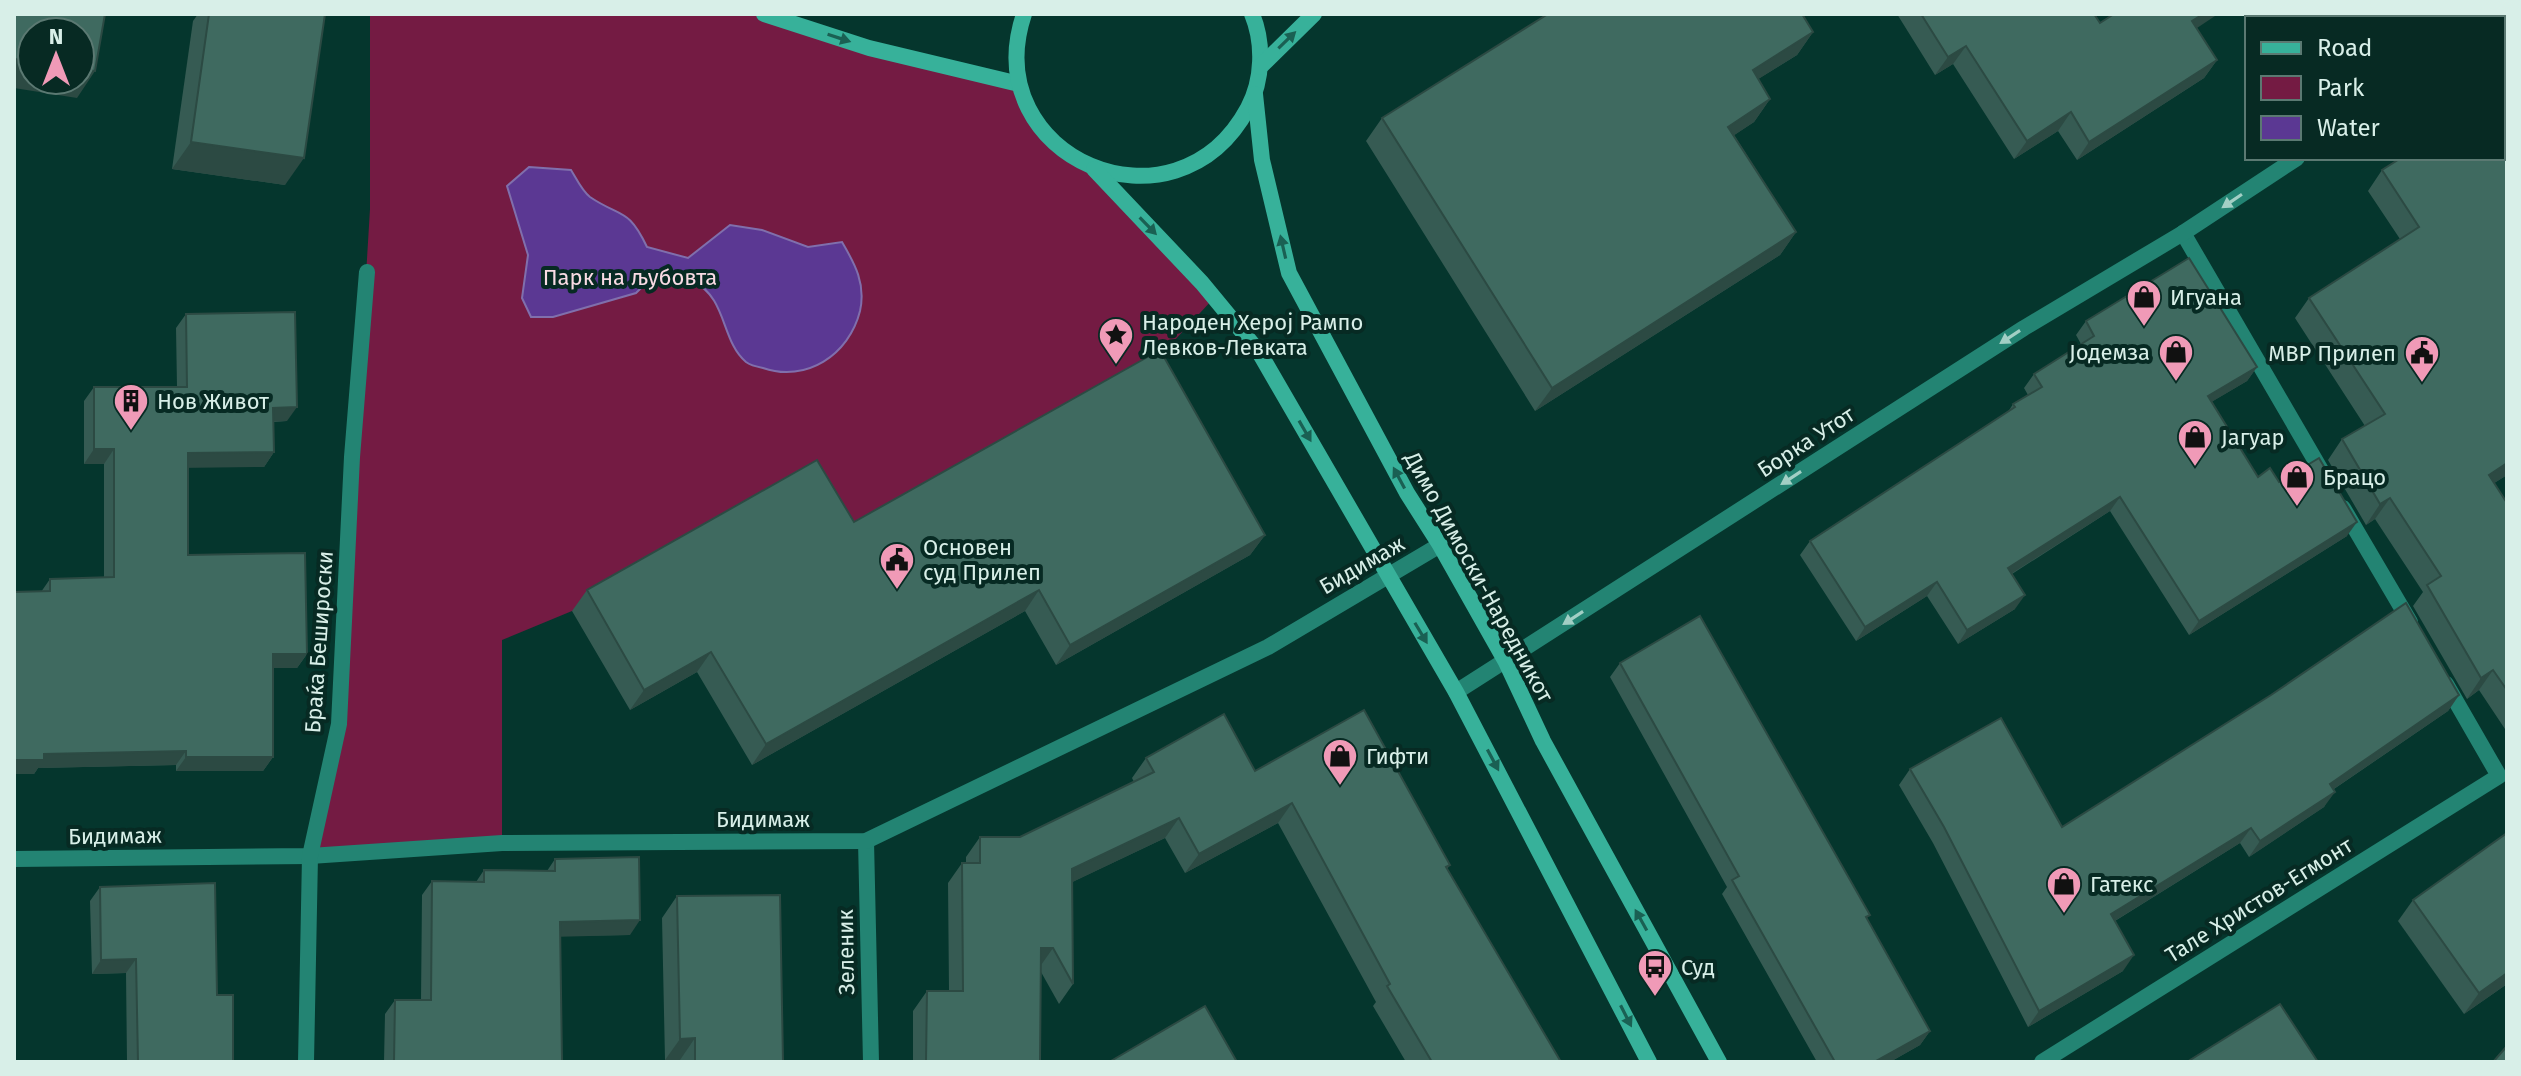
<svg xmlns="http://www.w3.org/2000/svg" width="2521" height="1076" font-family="'Fira Sans',sans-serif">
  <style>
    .green { fill: #741b43 }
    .water { fill: #5b3893; stroke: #806fac; stroke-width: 2 }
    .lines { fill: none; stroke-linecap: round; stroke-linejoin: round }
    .street { stroke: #238473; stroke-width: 16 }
    .secondary { stroke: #37b19a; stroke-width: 16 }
    .wall { fill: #365b53 }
    .shaded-wall { fill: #2c4a43 }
    .building { fill: #3f6a60; stroke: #2c4a43; stroke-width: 2 }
    .oneway { fill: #1a6053 }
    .oneway2 { fill: #a2cfc5 }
    .labels { text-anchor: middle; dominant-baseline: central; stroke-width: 8; stroke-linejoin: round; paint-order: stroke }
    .park-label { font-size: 22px; fill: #f9dbe4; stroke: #072a23 }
    .poi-label { font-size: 22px; fill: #d8efe8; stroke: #072a23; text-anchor: start }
    .street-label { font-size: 22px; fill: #d8efe8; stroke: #072a23 }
  </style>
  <rect width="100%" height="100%" fill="#05362d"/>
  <path class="green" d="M370,14H764L1019,84L1033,118L1094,169L1213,299L1146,371L840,543L572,611L502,640V843L310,856L339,724L370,209Z"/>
  <path class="water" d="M529,167L571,170C576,178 582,191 590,197C621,218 628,207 647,247L688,258L730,225L762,230L808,247L842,242C855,264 866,284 860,311C849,355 806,383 763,368C758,367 750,365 746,362C721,341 727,298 694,282C684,276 664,278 652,277L636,293L553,317H531L522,298L528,255L507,186Z"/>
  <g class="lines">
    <g class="street">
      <path d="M2503,19L2507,17"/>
      <path d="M2183,233L2325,477"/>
      <path d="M2343,508L2410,622"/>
      <path d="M1456,692L2024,328L2183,233L2297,158"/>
      <path d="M866,841L871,1062"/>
      <path d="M14,859L310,856L502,843L866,841L1268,647L1440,545"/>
      <path d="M306,1062L310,856L339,724L352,457L367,272"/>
      <path d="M2042,1062L2499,776L2446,684"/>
    </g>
    <g class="secondary">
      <path d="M764,14L869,48L1019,84"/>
      <path d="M1024,14C976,158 1175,243 1248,108C1263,80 1264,43 1252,14"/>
      <path d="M1260,67L1314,14"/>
      <path d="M1255,94L1262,160L1289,273L1407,493L1440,545L1506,662L1543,741L1719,1062"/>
      <path d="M1094,169L1202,283L1259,352L1456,692L1649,1062"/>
    </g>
  </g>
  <g class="wall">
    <path d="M198,14H325L285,185L172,169L193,21Z"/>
    <path d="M1897,14H2094L2100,23L2196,28L2217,60L2204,78L2077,160L2058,131L2014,159L1953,64L1935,75Z"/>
    <path d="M2273,14H2304L2298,18H2276Z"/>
    <path d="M1813,32L1797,55L1758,79L1770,99L1754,122L1734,135L1796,232L1780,255L1535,411L1366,141L1382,118Z"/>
    <path d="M2507,89V475L2494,483L2507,503V732L2479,690L2467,699L2413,606L2423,592L2375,519L2366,525L2328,460L2342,439L2365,426L2295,318L2309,298L2400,239L2368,191L2382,170Z"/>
    <path d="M186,314L287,421L274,422V452L264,467H188V555L307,654L297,668H273V757L263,771H176V765L38,768L34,774L41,592L50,579L104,578V464H84V401L94,387H177L176,328Z"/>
    <path d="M2086,321L2257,367L2247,381L2211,402L2258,477L2279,482L2347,536L2189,635L2110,511L2012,574L2015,609L1958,644L1927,596L1856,641L1800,555L1810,541L2008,412L2013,404L2028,395L2024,388L2034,374L2081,344L2076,335Z"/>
    <path d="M854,522L1265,535L1250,555L1056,665L1025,611L752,765L697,672L630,710L572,611L587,590Z"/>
    <path d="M1620,663L1867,918L1930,1031L1920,1045L1890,1062H1817L1722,894L1727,887L1610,677Z"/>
    <path d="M2459,695L2448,711L2334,789L2324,807L2249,857L2240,843L2115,921L2123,971L2028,1027L1933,843L1899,785L1910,769L2062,827Z"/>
    <path d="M1146,758L1255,771L1450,865L1447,869L1561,1062H1406L1373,1006L1376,1002L1278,823L1185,873L1165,838L1072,882L1073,984L1059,1004L1041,972L1040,1062H913V1011L927,991H949L948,883L962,863H966V857L980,837H1020L1134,782L1132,778Z"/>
    <path d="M2507,833V984L2464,1014L2398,921L2413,900Z"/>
    <path d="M555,859L630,935L560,936L562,1062H384L385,1014L395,1000H421L422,895L432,881L476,882L484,870L547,871Z"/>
    <path d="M100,887L217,995L233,1062H127L126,973L92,974L90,901Z"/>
    <path d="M677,896L783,1062H680V1060H665L662,918Z"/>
  </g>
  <g class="shaded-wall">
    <path d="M2203,14H2218L2179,40L2192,21Z"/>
    <path d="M2293,14H2304L2298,18H2290Z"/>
    <path d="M1813,32L1797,55L1736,93L1753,70Z"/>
    <path d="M1966,46L1953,64L1935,75L1948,57Z"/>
    <path d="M14,59L32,61V80H80V69L95,71L77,98L14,88Z"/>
    <path d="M2217,60L2204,78L2077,160L2089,142Z"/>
    <path d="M1770,99L1754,122L1712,150L1728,127Z"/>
    <path d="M2071,112L2058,131L2014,159L2027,141Z"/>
    <path d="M191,142L304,158L285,185L172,169Z"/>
    <path d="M1796,232L1780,255L1535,411L1552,388Z"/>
    <path d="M2257,367L2247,381L2198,410L2208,396Z"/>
    <path d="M297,407L287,421L263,422L273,408Z"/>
    <path d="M94,449H114L104,464H84Z"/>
    <path d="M274,452L264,467L178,468L188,453Z"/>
    <path d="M2507,463V475L2474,496L2489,475Z"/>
    <path d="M2120,497L2110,511L1998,582L2008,568Z"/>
    <path d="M2390,498L2375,519L2366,525L2380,504Z"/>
    <path d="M2357,522L2347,536L2189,635L2199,621Z"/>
    <path d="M1265,535L1250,555L1056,665L1070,645Z"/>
    <path d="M1937,582L1927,596L1856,641L1865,627Z"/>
    <path d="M1039,590L1025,611L752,765L766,744Z"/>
    <path d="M2025,595L2015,609L1958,644L1967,630Z"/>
    <path d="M711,652L697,672L630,710L644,690Z"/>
    <path d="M273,654H307L297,668H263Z"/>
    <path d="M2493,670L2479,690L2467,699L2481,678Z"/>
    <path d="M2459,695L2448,711L2319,799L2330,784Z"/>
    <path d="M186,751L176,765L38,768L34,774H14V760L44,754Z"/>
    <path d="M186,757H273L263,771H176Z"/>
    <path d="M2335,792L2324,807L2249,857L2260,841Z"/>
    <path d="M1292,803L1278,823L1185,873L1199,854Z"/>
    <path d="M1179,818L1165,838L1058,889L1072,869Z"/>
    <path d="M2251,828L2240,843L2100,930L2111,914Z"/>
    <path d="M640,920L630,935L550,937L560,922Z"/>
    <path d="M1041,948H1053L1039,968Z"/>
    <path d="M2134,955L2123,971L2028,1027L2039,1011Z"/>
    <path d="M136,959L126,973L92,974L101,960Z"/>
    <path d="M2507,973V984L2464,1014L2479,993Z"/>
    <path d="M1930,1031L1920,1045L1890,1062H1874Z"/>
    <path d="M695,1038L680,1060H665L680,1039Z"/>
  </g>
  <g class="building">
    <path d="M14,14H105L95,71L80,69V32H32V61L14,59Z"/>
    <path d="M209,14H325L304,158L191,142Z"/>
    <path d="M1548,14H1802L1813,32L1753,70L1770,99L1728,127L1796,232L1552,388L1382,118Z"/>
    <path d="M1921,14H2094L2100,23L2114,14H2203L2192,21L2217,60L2089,142L2071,112L2027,141L1966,46L1948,57Z"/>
    <path d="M2507,89V463L2489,475L2507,503V690L2493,670L2481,678L2427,585L2441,576L2390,498L2380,504L2342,439L2385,414L2309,298L2419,227L2382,170L2401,158H2503V92Z"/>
    <path d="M2189,258L2257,367L2208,396L2258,477L2270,468L2279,482L2319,458L2357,522L2199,621L2120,497L2008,568L2025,595L1967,630L1937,582L1865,627L1810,541L2015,407L2013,404L2042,387L2034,374L2094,336L2086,321Z"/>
    <path d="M295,312L297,407L273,408L274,452L188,453V555L305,553L307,654H273V757H186V751L44,754V760H14V592L50,591V579L114,577V449H94V387H187L186,314Z"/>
    <path d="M1160,350L1265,535L1070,645L1039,590L766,744L711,652L644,690L587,590L817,460L854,522Z"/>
    <path d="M2406,603L2459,695L2330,784L2335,792L2260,841L2251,828L2111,914L2134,955L2039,1011L1944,827L1910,769L2001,718L2062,827L2271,695Z"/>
    <path d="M1700,616L1870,915L1866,917L1930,1031L1874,1062H1835L1732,880L1739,876L1620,663Z"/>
    <path d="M1364,710L1450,865L1446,867L1561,1062H1432L1387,986L1390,984L1292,803L1199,854L1179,818L1072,869L1073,984L1053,948H1041L1040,1062H926L927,991H963L962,863H980V837H1020L1154,772L1146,758L1224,714L1255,771Z"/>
    <path d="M2507,833V973L2479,993L2413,900Z"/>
    <path d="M639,857L640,920L560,922L562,1062H394L395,1000H431L432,881L484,882V870L555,871V859Z"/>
    <path d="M215,883L217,995H233V1062H138L136,959L101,960L100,887Z"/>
    <path d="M780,895L783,1062H695V1038L680,1039L677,896Z"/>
    <path d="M2280,1004L2318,1062H2187Z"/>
    <path d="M1205,1006L1237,1062H1111V1061Z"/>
    <path d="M2507,1046V1062H2493Z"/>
  </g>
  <defs><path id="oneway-solid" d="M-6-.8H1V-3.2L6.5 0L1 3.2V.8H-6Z" transform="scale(2)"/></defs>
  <g class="oneway">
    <use href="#oneway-solid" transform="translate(839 38) rotate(18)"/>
    <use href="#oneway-solid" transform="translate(1287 40) rotate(-44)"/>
    <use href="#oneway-solid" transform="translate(1148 226) rotate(46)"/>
    <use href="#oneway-solid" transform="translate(1283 247) rotate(-103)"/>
    <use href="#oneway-solid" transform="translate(1305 431) rotate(60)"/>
    <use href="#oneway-solid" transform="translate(1399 478) rotate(-118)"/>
    <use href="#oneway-solid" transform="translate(1421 633) rotate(59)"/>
    <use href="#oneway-solid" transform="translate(1493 760) rotate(62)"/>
    <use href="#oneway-solid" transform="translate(1641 920) rotate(-119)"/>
    <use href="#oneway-solid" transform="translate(1626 1016) rotate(63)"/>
  </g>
  <g class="oneway2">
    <use href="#oneway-solid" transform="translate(2232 201) rotate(146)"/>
    <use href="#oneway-solid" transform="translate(2010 337) rotate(147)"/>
    <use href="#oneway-solid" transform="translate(1791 478) rotate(147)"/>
    <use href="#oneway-solid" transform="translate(1573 618) rotate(147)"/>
  </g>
  <defs>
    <symbol id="shop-pin" viewBox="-11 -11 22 30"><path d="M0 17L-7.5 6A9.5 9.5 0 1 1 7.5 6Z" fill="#f09ab7" stroke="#072a23"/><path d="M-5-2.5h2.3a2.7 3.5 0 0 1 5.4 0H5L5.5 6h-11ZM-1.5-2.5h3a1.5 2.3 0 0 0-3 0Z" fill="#111"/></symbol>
    <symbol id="sight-pin" viewBox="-11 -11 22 30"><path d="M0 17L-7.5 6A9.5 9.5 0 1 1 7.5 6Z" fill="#f09ab7" stroke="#072a23"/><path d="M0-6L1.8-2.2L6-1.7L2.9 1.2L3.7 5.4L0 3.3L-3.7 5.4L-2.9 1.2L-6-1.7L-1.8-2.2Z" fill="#111"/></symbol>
    <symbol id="civic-pin" viewBox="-11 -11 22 30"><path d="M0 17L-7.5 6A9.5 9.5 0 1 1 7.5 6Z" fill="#f09ab7" stroke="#072a23"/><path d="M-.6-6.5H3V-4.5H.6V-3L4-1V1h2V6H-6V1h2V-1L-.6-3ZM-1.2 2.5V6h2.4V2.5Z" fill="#111"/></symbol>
    <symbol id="building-pin" viewBox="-11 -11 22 30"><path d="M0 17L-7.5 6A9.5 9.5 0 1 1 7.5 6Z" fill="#f09ab7" stroke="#072a23"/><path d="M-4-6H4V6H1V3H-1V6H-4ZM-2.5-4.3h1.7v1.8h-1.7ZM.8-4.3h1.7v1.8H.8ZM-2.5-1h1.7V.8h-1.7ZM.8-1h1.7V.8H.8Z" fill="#111"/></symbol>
    <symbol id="bus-pin" viewBox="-11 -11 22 30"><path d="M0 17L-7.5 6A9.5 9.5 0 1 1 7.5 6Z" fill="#f09ab7" stroke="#072a23"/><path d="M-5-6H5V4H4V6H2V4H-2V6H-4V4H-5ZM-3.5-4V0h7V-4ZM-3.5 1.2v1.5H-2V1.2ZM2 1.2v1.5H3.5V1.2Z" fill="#111"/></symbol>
  </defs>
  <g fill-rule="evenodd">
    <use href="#shop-pin" x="2124" y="277" width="40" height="54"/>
    <use href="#sight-pin" x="1096" y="315" width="40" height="54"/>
    <use href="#shop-pin" x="2156" y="332" width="40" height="54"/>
    <use href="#civic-pin" x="2402" y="333" width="40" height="54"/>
    <use href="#building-pin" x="111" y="381" width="40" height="54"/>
    <use href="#shop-pin" x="2175" y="417" width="40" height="54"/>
    <use href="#shop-pin" x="2277" y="457" width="40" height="54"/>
    <use href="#civic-pin" x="877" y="540" width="40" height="54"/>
    <use href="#shop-pin" x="1320" y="736" width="40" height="54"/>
    <use href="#shop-pin" x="2044" y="864" width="40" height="54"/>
    <use href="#bus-pin" x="1635" y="947" width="40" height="54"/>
  </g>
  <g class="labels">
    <g class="park-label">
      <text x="630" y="277">Парк на љубовта</text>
    </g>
    <g class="poi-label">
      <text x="2170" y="297">Игуана</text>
      <text x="1142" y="322">Народен Херој Рампо<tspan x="1142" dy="25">Левков-Левката</tspan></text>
      <text x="2150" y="352" text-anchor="end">Јодемза</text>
      <text x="2396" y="353" text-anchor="end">МВР Прилеп</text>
      <text x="157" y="401">Нов Живот</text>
      <text x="2221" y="437">Јагуар</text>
      <text x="2323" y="477">Брацо</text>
      <text x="923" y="547">Основен<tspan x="923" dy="25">суд Прилеп</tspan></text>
      <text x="1366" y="756">Гифти</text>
      <text x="2090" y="884">Гатекс</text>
      <text x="1681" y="967">Суд</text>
    </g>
    <g class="street-label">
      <text transform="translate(1806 442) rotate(-33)">Борка Утот</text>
      <text transform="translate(1362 565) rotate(-30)">Бидимаж</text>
      <text transform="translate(1479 577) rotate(61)">Димо Димоски-Наредникот</text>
      <text transform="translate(319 642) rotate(-86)">Браќа Бешироски</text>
      <text x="763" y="819">Бидимаж</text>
      <text transform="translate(115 836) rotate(-1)">Бидимаж</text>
      <text transform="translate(2259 900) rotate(-32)">Тале Христов-Егмонт</text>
      <text transform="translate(846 952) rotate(-91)">Зеленик</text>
    </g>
  </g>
  <rect width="2521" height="1076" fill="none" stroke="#d8efe8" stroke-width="32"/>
  <rect x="2245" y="16" width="260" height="144" fill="#072a23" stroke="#5b7972" stroke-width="2"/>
  <rect x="2261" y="42" width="40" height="12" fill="#37b19a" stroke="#5b7972" stroke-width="2"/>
  <text x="2317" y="56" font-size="24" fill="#d8efe8">Road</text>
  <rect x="2261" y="76" width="40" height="24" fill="#741b43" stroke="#5b7972" stroke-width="2"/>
  <text x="2317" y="96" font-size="24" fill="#d8efe8">Park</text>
  <rect x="2261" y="116" width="40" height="24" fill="#5b3893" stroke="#5b7972" stroke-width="2"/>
  <text x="2317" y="136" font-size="24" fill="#d8efe8">Water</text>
  <g transform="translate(56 56)"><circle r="38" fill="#072a23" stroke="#5b7972" stroke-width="2"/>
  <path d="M0-6L14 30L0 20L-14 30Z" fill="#f09ab7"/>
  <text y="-12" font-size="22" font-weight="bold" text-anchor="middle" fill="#d8efe8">N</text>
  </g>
</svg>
